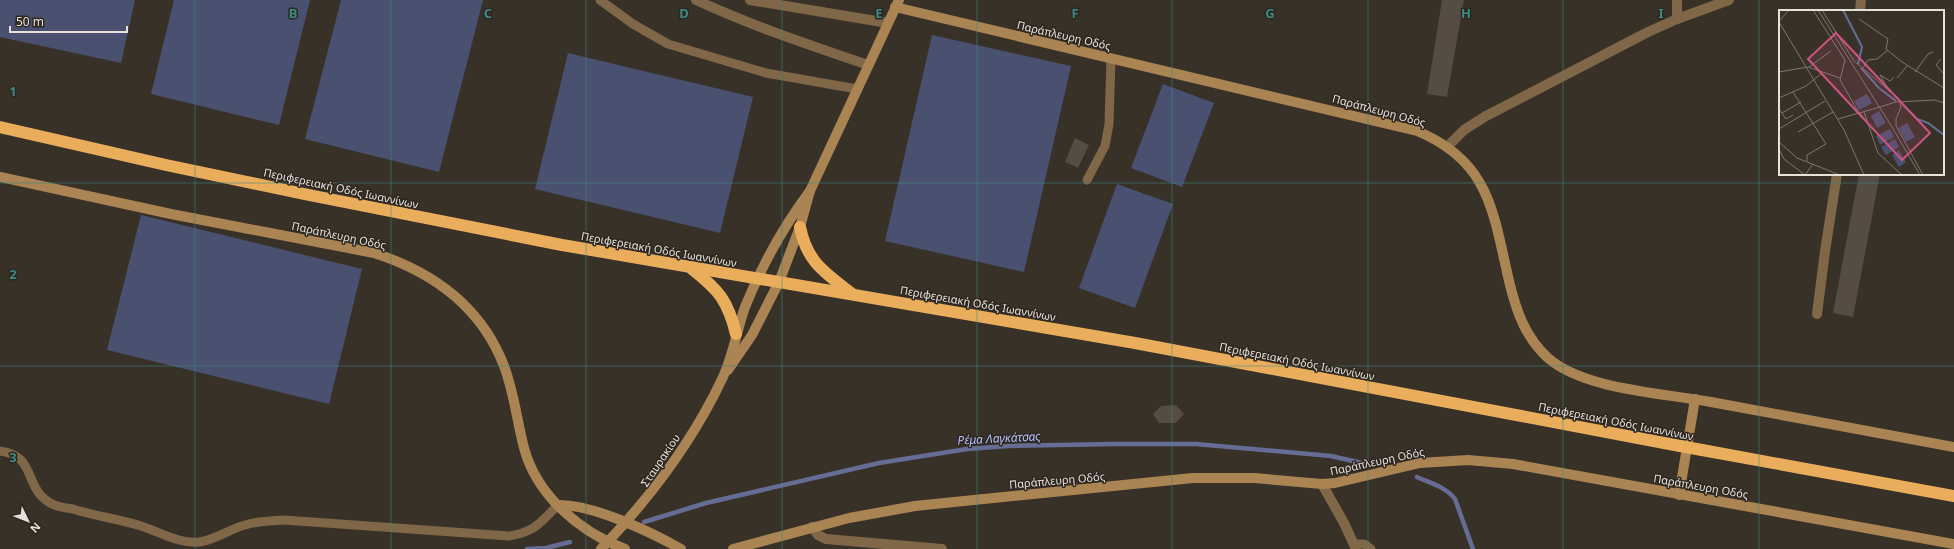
<svg xmlns="http://www.w3.org/2000/svg" width="1954" height="549" font-family="'Noto Sans',sans-serif">
  <style>
    .green { fill: #4a5070 }
    .lines { fill: none; stroke-linecap: round; stroke-linejoin: round }
    .stream { stroke: #666d94; stroke-width: 4.5 }
    .building { fill: #554d44 }
    .lane { stroke: #806748; stroke-width: 9 }
    .street { stroke: #806748; stroke-width: 10 }
    .secondary { stroke: #aa8452; stroke-width: 10 }
    .highway { stroke: #eaad5c; stroke-width: 12 }
    .highway-bridge { stroke: #eaad5c; stroke-width: 12 }
    .grid { fill: none; stroke: #3a8b84; stroke-width: 1; stroke-opacity: 0.55 }
    .labels { text-anchor: middle; dominant-baseline: central; stroke-width: 3; stroke-linejoin: round; paint-order: stroke }
    .street-label { font-size: 11px; fill: #e6e1db; stroke: #2e271f }
    .water-label { font-size: 12px; font-style: italic; fill: #b3befe; stroke: #2e271f }
    .inset-river { fill: none; stroke: #666d94; stroke-width: 2 }
    .inset-road { fill: none; stroke: #7e7770; stroke-width: 1 }
    .view { fill: #cd5481; fill-opacity: 0.15; stroke: #cd5481; stroke-width: 2 }
    .inset-edge { fill: none; stroke: #e6e1db; stroke-width: 2 }
    .grid-label { font-size: 13px; text-anchor: middle; font-weight: bold; fill: #3a8b84; stroke: #2e271f; stroke-width: 3; stroke-linejoin: round; paint-order: stroke }
  </style>
  <rect width="100%" height="100%" fill="#383128"/>
  <g class="green">
    <path d="M0,0H135L121,63L0,37Z"/>
    <path d="M174,0H310L279,125L151,94Z"/>
    <path d="M341,0H483L439,172L305,139Z"/>
    <path d="M932,35L1071,66L1024,272L885,241Z"/>
    <path d="M568,53L753,97L720,233L535,189Z"/>
    <path d="M1163,84L1214,103L1182,187L1131,168Z"/>
    <path d="M1117,184L1173,204L1135,308L1079,288Z"/>
    <path d="M141,215L362,269L329,404L107,350Z"/>
  </g>
  <g class="lines">
    <g class="stream">
      <path d="M1417,477C1430,483 1446,487 1455,499L1473,549"/>
      <path d="M644,522L706,503L879,463L967,449L1008,446L1113,444H1196L1331,456L1362,463"/>
      <path d="M527,549L546,548L570,542"/>
    </g>
  </g>
  <g class="building">
    <path d="M1442,0H1464L1447,97L1427,94Z"/>
    <path d="M1075,138L1089,145L1078,168L1065,162Z"/>
    <path d="M1859,174H1880L1853,317L1833,313Z"/>
    <path d="M1176,405L1184,414L1176,423H1159L1153,414L1161,406Z"/>
  </g>
  <g class="lines">
    <g class="lane">
      <path d="M600,0L633,24L668,44L766,73L857,89"/>
      <path d="M1087,180L1105,146L1109,124L1111,58"/>
      <path d="M0,451C38,456 22,488 52,504C58,507 66,508 73,509C95,516 119,519 141,526C160,532 179,544 199,542C216,540 229,529 245,525C257,521 271,521 284,520L509,536C535,532 540,523 558,505"/>
      <path d="M1354,544H1364L1371,549"/>
    </g>
    <g class="street">
      <path d="M696,0C752,26 810,45 868,65"/>
      <path d="M750,0L888,23"/>
      <path d="M1677,0V19"/>
      <path d="M1860,11L1861,0"/>
      <path d="M1447,147L1464,130L1486,116L1648,32L1677,19L1729,0"/>
      <path d="M1817,314L1825,251L1837,174"/>
      <path d="M1322,484L1344,523L1356,549"/>
      <path d="M812,527L818,535L826,539L942,549"/>
    </g>
    <g class="secondary">
      <path d="M895,7L1417,131C1492,162 1493,215 1510,285C1517,313 1526,338 1548,358C1585,390 1663,393 1711,402C1792,417 1873,432 1954,447"/>
      <path d="M0,177L171,214L374,253C433,272 481,306 504,366C514,392 517,421 524,448C537,496 580,532 625,549"/>
      <path d="M728,370L752,335L779,282L800,227L810,191L899,0"/>
      <path d="M1679,495L1695,399"/>
      <path d="M558,505C592,504 651,532 681,549"/>
      <path d="M601,549C650,498 693,441 723,377C733,355 737,330 745,307C762,265 783,227 810,191"/>
      <path d="M733,549L849,518L915,506L954,502L1193,478H1254L1322,484L1335,483L1420,463L1468,460L1513,464L1954,544"/>
    </g>
    <g class="highway">
      <path d="M0,127L166,165L304,194L562,245L1135,343L1680,446"/>
      <path d="M800,227C807,262 824,272 851,293"/>
      <path d="M692,269C719,290 728,301 736,334"/>
      <path d="M1702,450L1954,496"/>
    </g>
    <path class="highway-bridge" d="M1680,446L1702,450"/>
  </g>
  <path class="grid" d="M195,0V549M391,0V549M586,0V549M782,0V549M977,0V549M1172,0V549M1368,0V549M1563,0V549M1759,0V549M0,183H1954M0,366H1954"/>
  <g class="labels">
    <g class="street-label">
      <text transform="translate(1064 35) rotate(13)">Παράπλευρη Οδός</text>
      <text transform="translate(1379 110) rotate(15)">Παράπλευρη Οδός</text>
      <text transform="translate(341 188) rotate(12)">Περιφερειακή Οδός Ιωαννίνων</text>
      <text transform="translate(339 235) rotate(12)">Παράπλευρη Οδός</text>
      <text transform="translate(659 249) rotate(10)">Περιφερειακή Οδός Ιωαννίνων</text>
      <text transform="translate(978 303) rotate(10)">Περιφερειακή Οδός Ιωαννίνων</text>
      <text transform="translate(1297 361) rotate(11)">Περιφερειακή Οδός Ιωαννίνων</text>
      <text transform="translate(1616 421) rotate(11)">Περιφερειακή Οδός Ιωαννίνων</text>
      <text transform="translate(660 460) rotate(-56)">Σταυρακίου</text>
      <text transform="translate(1377 461) rotate(-12)">Παράπλευρη Οδός</text>
      <text transform="translate(1057 480) rotate(-5)">Παράπλευρη Οδός</text>
      <text transform="translate(1701 486) rotate(10)">Παράπλευρη Οδός</text>
    </g>
    <g class="water-label">
      <text transform="translate(999 438) rotate(-3)">Ρέμα Λαγκάτσας</text>
    </g>
  </g>
  <g transform="translate(1779 10)">
    <rect width="165" height="165" fill="#383128"/>
    <path d="M88,84L93,93L80,100L75,91ZM100,101L107,113L98,118L92,106ZM128,113L136,127L127,132L119,118ZM111,119L115,127L101,135L97,126ZM116,129L120,137L107,145L102,137ZM120,140L127,152L120,157L113,145Z" fill="#4a5070"/>
    <path class="inset-river" d="M64,0L83,37L79,54M82,58L100,78L117,91M123,94L138,109L149,113L165,125"/>
    <path class="inset-road" d="M34,0L66,50L61,70L80,103M39,0L113,117L141,165M43,0L75,51L120,89L122,97L117,109V116L144,165M80,9L109,29L107,39L123,52L165,78M0,11L10,0M0,12L65,120L85,165M162,49L157,55L165,64M30,57L52,41M84,58L89,50L98,49L109,40M0,62L29,57L61,68M136,62L149,44L154,42M118,68L128,56M14,82L47,134L28,145V151M111,82L101,65L111,71L115,67M0,88L27,76L43,63M0,99L7,109L14,105M94,99L117,92L156,90L165,93M85,102L99,143L123,165M3,103L22,92M81,103L88,113M59,109L94,99M0,119L46,91M19,122L54,102M0,132L18,148L61,165M0,139L5,149L26,165L34,154"/>
    <path class="view" d="M57,23L151,123L123,150L29,49Z"/>
    <rect width="165" height="165" class="inset-edge"/>
  </g>
  <g class="grid-label">
    <text x="293" y="18">B</text>
    <text x="488" y="18">C</text>
    <text x="684" y="18">D</text>
    <text x="879" y="18">E</text>
    <text x="1075" y="18">F</text>
    <text x="1270" y="18">G</text>
    <text x="1466" y="18">H</text>
    <text x="1661" y="18">I</text>
    <text x="13" y="96">1</text>
    <text x="13" y="279">2</text>
    <text x="13" y="462">3</text>
  </g>
  <g transform="translate(28 521) rotate(133)" stroke="#2e271f" stroke-width="3" paint-order="stroke">
  <path d="M0-3L7 15L0 10L-7 15Z" fill="#e6e1db"/>
  <text y="-6" font-size="11" font-weight="bold" text-anchor="middle" fill="#e6e1db">N</text>
  </g>
  <path d="M10 26v6h117v-6" fill="none" stroke="#e6e1db" stroke-width="2"/>
  <text x="16" y="26" font-size="12" fill="#e6e1db" stroke="#2e271f" stroke-width="3" paint-order="stroke">50 m</text>
</svg>
